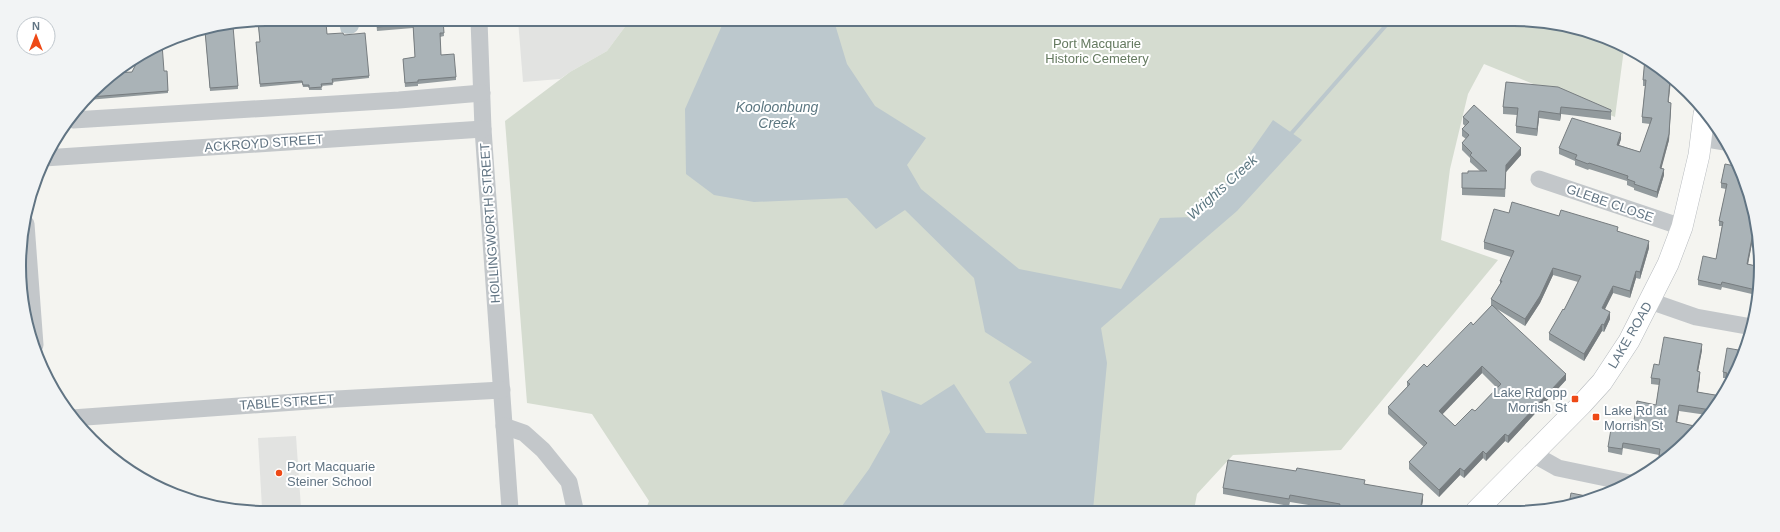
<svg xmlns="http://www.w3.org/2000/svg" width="1780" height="532" font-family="Helvetica,sans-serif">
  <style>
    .built { fill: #e2e3e1 }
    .green { fill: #d5dcd0 }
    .water { fill: #bcc8cd }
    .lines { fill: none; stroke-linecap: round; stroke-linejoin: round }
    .stream { stroke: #bcc8cd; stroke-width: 4 }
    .major-casing { stroke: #b6babe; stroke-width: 22 }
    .minor { stroke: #c3c7ca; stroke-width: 17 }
    .major { stroke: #fff; stroke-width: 21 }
    .wall { fill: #929a9d; fill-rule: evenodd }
    .shaded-wall { fill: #777d80 }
    .building { fill: #aab3b7; stroke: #777d80; fill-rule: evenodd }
    .poi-dot { fill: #ee4916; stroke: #fff; stroke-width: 1.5 }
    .labels { text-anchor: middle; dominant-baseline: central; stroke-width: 4; stroke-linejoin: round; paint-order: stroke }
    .park-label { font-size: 13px; fill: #657a60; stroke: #fff }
    .street-label { font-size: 13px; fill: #617483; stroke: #fff }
    .poi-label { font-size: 13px; fill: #617483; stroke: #fff; text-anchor: start }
    .water-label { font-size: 14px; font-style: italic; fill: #5c7781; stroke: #fff }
    .rim { fill: none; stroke: #617483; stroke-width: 2 }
  </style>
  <rect width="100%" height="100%" fill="#f4f4f0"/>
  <g class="built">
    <path d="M518,20H630L607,51L570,72L560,79L523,82Z"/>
    <path d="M296,436L301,508H262L258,438Z"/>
  </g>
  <path class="green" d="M630,20L1562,24L1624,49L1615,117L1484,64L1468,94L1450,169L1441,240L1498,260L1341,450L1233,455L1197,494L1194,510L646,509L649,501L592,414L527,403L505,121L570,72L607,51Z"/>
  <g class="water">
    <path d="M354,20L359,22C360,34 350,36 341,32L340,27Z"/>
    <path d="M724,21H834L847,64L875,106L926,138L907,165L921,189L1019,269L1121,289L1160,218L1193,217L1235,174L1273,120L1302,140L1237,211L1101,328L1107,363L1093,510H839L869,469L890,432L881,390L921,405L954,384L986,433L1027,434L1009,382L1032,362L985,332L974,278L905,210L876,229L847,198L754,202L714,195L686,174L685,109Z"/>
  </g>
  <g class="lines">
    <path class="stream" d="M1289,136L1388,23"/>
    <defs>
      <path id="major" d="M1476,511L1582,404L1602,382L1629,341L1668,264L1682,227L1699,155L1704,114"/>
    </defs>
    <use href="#major" class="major-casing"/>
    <g class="minor">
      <path d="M479,20L483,129L510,509"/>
      <path d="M73,120L399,100L482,93"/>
      <path d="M1701,138L1725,142"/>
      <path d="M44,158L483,129"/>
      <path d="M1539,179L1682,227"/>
      <path d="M26,224L35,345"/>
      <path d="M1650,301L1696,317L1752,327"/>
      <path d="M72,418L337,399L502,390"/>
      <path d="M504,426L524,433L543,450L569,482L575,509"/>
      <path d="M1533,454L1558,468L1630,483"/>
    </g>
    <use href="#major" class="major"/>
  </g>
  <g class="wall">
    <path d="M266,19L323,23L327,34L344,35L369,76V78L332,82L333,85L321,86L322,90H309V87H303L302,83L260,87L256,45L260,42L258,24L235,25Z"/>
    <path d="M376,19L443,20L444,36L440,37L441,55L456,77V80L418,84V86L405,87L403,59L415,58L413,28L377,31Z"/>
    <path d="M205,31L238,86V89L210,91Z"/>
    <path d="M1645,58L1669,102L1671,109L1669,140L1661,168L1664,175L1657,198L1634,190V188L1627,185V181L1589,169L1588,170L1575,165V161L1559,154V148L1621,139L1619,145L1640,152L1650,124L1642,123V117L1645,86H1643V80Z"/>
    <path d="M136,64L164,71H167L168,93L88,100L103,80L132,72Z"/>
    <path d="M1506,82L1611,110V120L1561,114L1560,121L1539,118L1537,136L1516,133V126L1517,115L1503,114V107Z"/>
    <path d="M1463,117L1521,155L1506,172L1505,197L1462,195V173H1468L1480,171L1470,162V158L1462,150V143L1466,139L1462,136V129L1465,126L1463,124Z"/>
    <path d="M1725,164L1756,218V233H1754L1748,264L1756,266V295L1722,287L1721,290L1698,285V280L1716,259L1722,226H1719V221L1726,189L1721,188V183Z"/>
    <path d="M1509,213L1559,216L1618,231L1649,248L1640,279L1636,278L1630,298L1613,293L1605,309L1610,319L1604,332L1602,331L1584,361L1549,340V333L1564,310L1578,282L1553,275L1540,303L1525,326L1497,309L1566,380L1508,443L1505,441L1486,461L1483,458L1464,478L1460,475L1439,497L1409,469V462L1424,447L1388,414V407L1407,387V382L1427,367L1473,325L1491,306V299L1500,284V281L1511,257L1484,249V242ZM1482,373L1497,388L1475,411L1455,426L1442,414Z"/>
    <path d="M1702,350L1698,371L1700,377L1698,392L1721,396L1707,415L1679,411L1677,422L1688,441L1660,462L1659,455L1623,448L1622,455L1608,452V447L1633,427L1656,405L1659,385L1651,384V378L1659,365Z"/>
    <path d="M1744,351L1726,378H1723V372Z"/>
    <path d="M1365,484L1423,500L1421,511L1338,510H1339L1290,502L1289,506L1223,494V488Z"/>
  </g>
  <g class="shaded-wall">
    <path d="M1670,80H1671L1668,108V102Z"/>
    <path d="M1671,103L1669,140L1660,174V168Z"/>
    <path d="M1561,107V114L1560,121V114Z"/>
    <path d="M1539,111V118L1537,136V129Z"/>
    <path d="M1621,133V139L1617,151V145Z"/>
    <path d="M1521,148V155L1506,172L1505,197L1506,165Z"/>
    <path d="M1664,169V175L1657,198V192Z"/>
    <path d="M1754,228V233L1747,269V264Z"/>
    <path d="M1649,241V248L1640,279V272Z"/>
    <path d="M1553,268V275L1540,303L1525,326V319Z"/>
    <path d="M1636,271V278L1630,298V291Z"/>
    <path d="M1613,286V293L1602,315V308Z"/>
    <path d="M1610,312V319L1604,332V325Z"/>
    <path d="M1602,324V331L1584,361V354Z"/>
    <path d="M1702,344V350L1697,377V371Z"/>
    <path d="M1482,366V373L1439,418V411Z"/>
    <path d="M1700,372V377L1697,397V392Z"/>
    <path d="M1566,374V380L1508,443V436Z"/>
    <path d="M1679,405V411L1676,428V422Z"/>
    <path d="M1505,434V441L1486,461V454Z"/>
    <path d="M1483,451V458L1464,478V471Z"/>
    <path d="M1460,468V475L1439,497V490Z"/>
    <path d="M1423,494V500L1421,511H1420Z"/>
  </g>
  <g class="building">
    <path d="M266,19H322L323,23H326L327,34L343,33L344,35L365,33L369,76L332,79L333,83L321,84L322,87L309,88V85H303L302,81L260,84L256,42H260L258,21H254Z"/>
    <path d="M376,19L443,20L444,33H440L441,55L454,54L456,77L418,80V82L405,83L403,59L415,57L413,24L377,27Z"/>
    <path d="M233,26L238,86L210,88L205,31Z"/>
    <path d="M162,44L164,71H167L168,91L90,97L103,80L115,73L132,72L136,64V60Z"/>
    <path d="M1645,58L1651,60L1670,80L1668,102L1671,103L1669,134L1660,168L1664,169L1657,192L1634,184L1635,182L1627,179L1628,176L1589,163L1588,164L1575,159L1577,155L1559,148L1572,118L1621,133L1617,145L1640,152L1652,118L1642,117L1646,80H1643Z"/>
    <path d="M1506,82L1558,87L1611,110V112L1561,107L1560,114L1539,111L1537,129L1516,126L1518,108L1503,107Z"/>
    <path d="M1474,105L1521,148L1506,165L1505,189L1462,188V173H1468V171H1487L1470,155L1472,153L1462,143L1469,135L1462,129L1469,122L1463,117Z"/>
    <path d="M1725,164L1735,166L1756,218V228H1754L1747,264L1756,266V290L1722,282L1721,285L1698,280L1703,256L1716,259L1723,222L1719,221L1727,184L1721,183Z"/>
    <path d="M1512,202L1559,216L1561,210L1618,227L1617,231L1649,241L1640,272L1636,271L1630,291L1613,286L1602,308L1610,312L1604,325L1602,324L1584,354L1549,333L1563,309L1564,310L1581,276L1553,268L1540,296L1525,319L1491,299L1502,281H1500L1514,251L1484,242L1494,209L1509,213Z"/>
    <path d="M1492,305L1566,374L1508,436L1505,434L1486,454L1483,451L1464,471L1460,468L1439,490L1409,462L1427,443L1388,407L1410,384L1407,382L1424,364L1427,367L1471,322L1473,325ZM1482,366L1501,384L1475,411L1472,409L1455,426L1439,411Z"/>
    <path d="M1664,337L1702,344L1697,371L1700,372L1697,392L1721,396L1711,410L1679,405L1676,422L1699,427L1688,441L1666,457L1659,456L1660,449L1623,443L1622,449L1608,447L1612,423L1633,427L1637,401L1656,405L1660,379L1651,378L1654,364L1659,365Z"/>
    <path d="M1727,348L1744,351L1735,375L1723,392L1727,373L1723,372Z"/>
    <path d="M1228,460L1296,471L1297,468L1365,480L1364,484L1423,494L1420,511L1338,510L1340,504L1290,495L1289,499L1223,488Z"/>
    <path d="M1571,493L1591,497L1569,504Z"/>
  </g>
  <g class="poi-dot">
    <rect x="1571" y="395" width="8" height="8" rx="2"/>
    <rect x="1592" y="413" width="8" height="8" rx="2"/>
    <circle cx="279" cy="473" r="4"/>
  </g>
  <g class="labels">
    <g class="park-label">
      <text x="1097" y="43">Port Macquarie<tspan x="1097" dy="15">Historic Cemetery</tspan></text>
    </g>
    <g class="street-label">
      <text transform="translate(264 143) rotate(-4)">ACKROYD STREET</text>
      <text transform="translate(1610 203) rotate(19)">GLEBE CLOSE</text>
      <text transform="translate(490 223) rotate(-94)">HOLLINGWORTH STREET</text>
      <text transform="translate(1630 335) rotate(-60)">LAKE ROAD</text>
      <text transform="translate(287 402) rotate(-4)">TABLE STREET</text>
    </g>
    <g class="poi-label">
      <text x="1567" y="392" text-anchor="end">Lake Rd opp<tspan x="1567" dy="15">Morrish St</tspan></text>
      <text x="1604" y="410">Lake Rd at<tspan x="1604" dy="15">Morrish St</tspan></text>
      <text x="287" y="466">Port Macquarie<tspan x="287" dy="15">Steiner School</tspan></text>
    </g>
    <g class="water-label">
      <text x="777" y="107">Kooloonbung<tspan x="777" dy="16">Creek</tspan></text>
      <text transform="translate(1222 187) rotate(-42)">Wrights Creek</text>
    </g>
  </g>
  <path d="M0 0H1780V532H0ZM266 26H1514A240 240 0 0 1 1754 266V266A240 240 0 0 1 1514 506H266A240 240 0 0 1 26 266V266A240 240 0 0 1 266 26Z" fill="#f2f4f5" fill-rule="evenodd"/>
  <path class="rim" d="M266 26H1514A240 240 0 0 1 1754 266V266A240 240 0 0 1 1514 506H266A240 240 0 0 1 26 266V266A240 240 0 0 1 266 26Z"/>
  <g transform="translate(36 36)"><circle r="19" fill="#ffffff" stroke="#c0c7cd"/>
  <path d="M0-3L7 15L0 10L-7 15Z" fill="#ee4916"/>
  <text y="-6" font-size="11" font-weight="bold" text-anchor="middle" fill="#617483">N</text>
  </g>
</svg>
